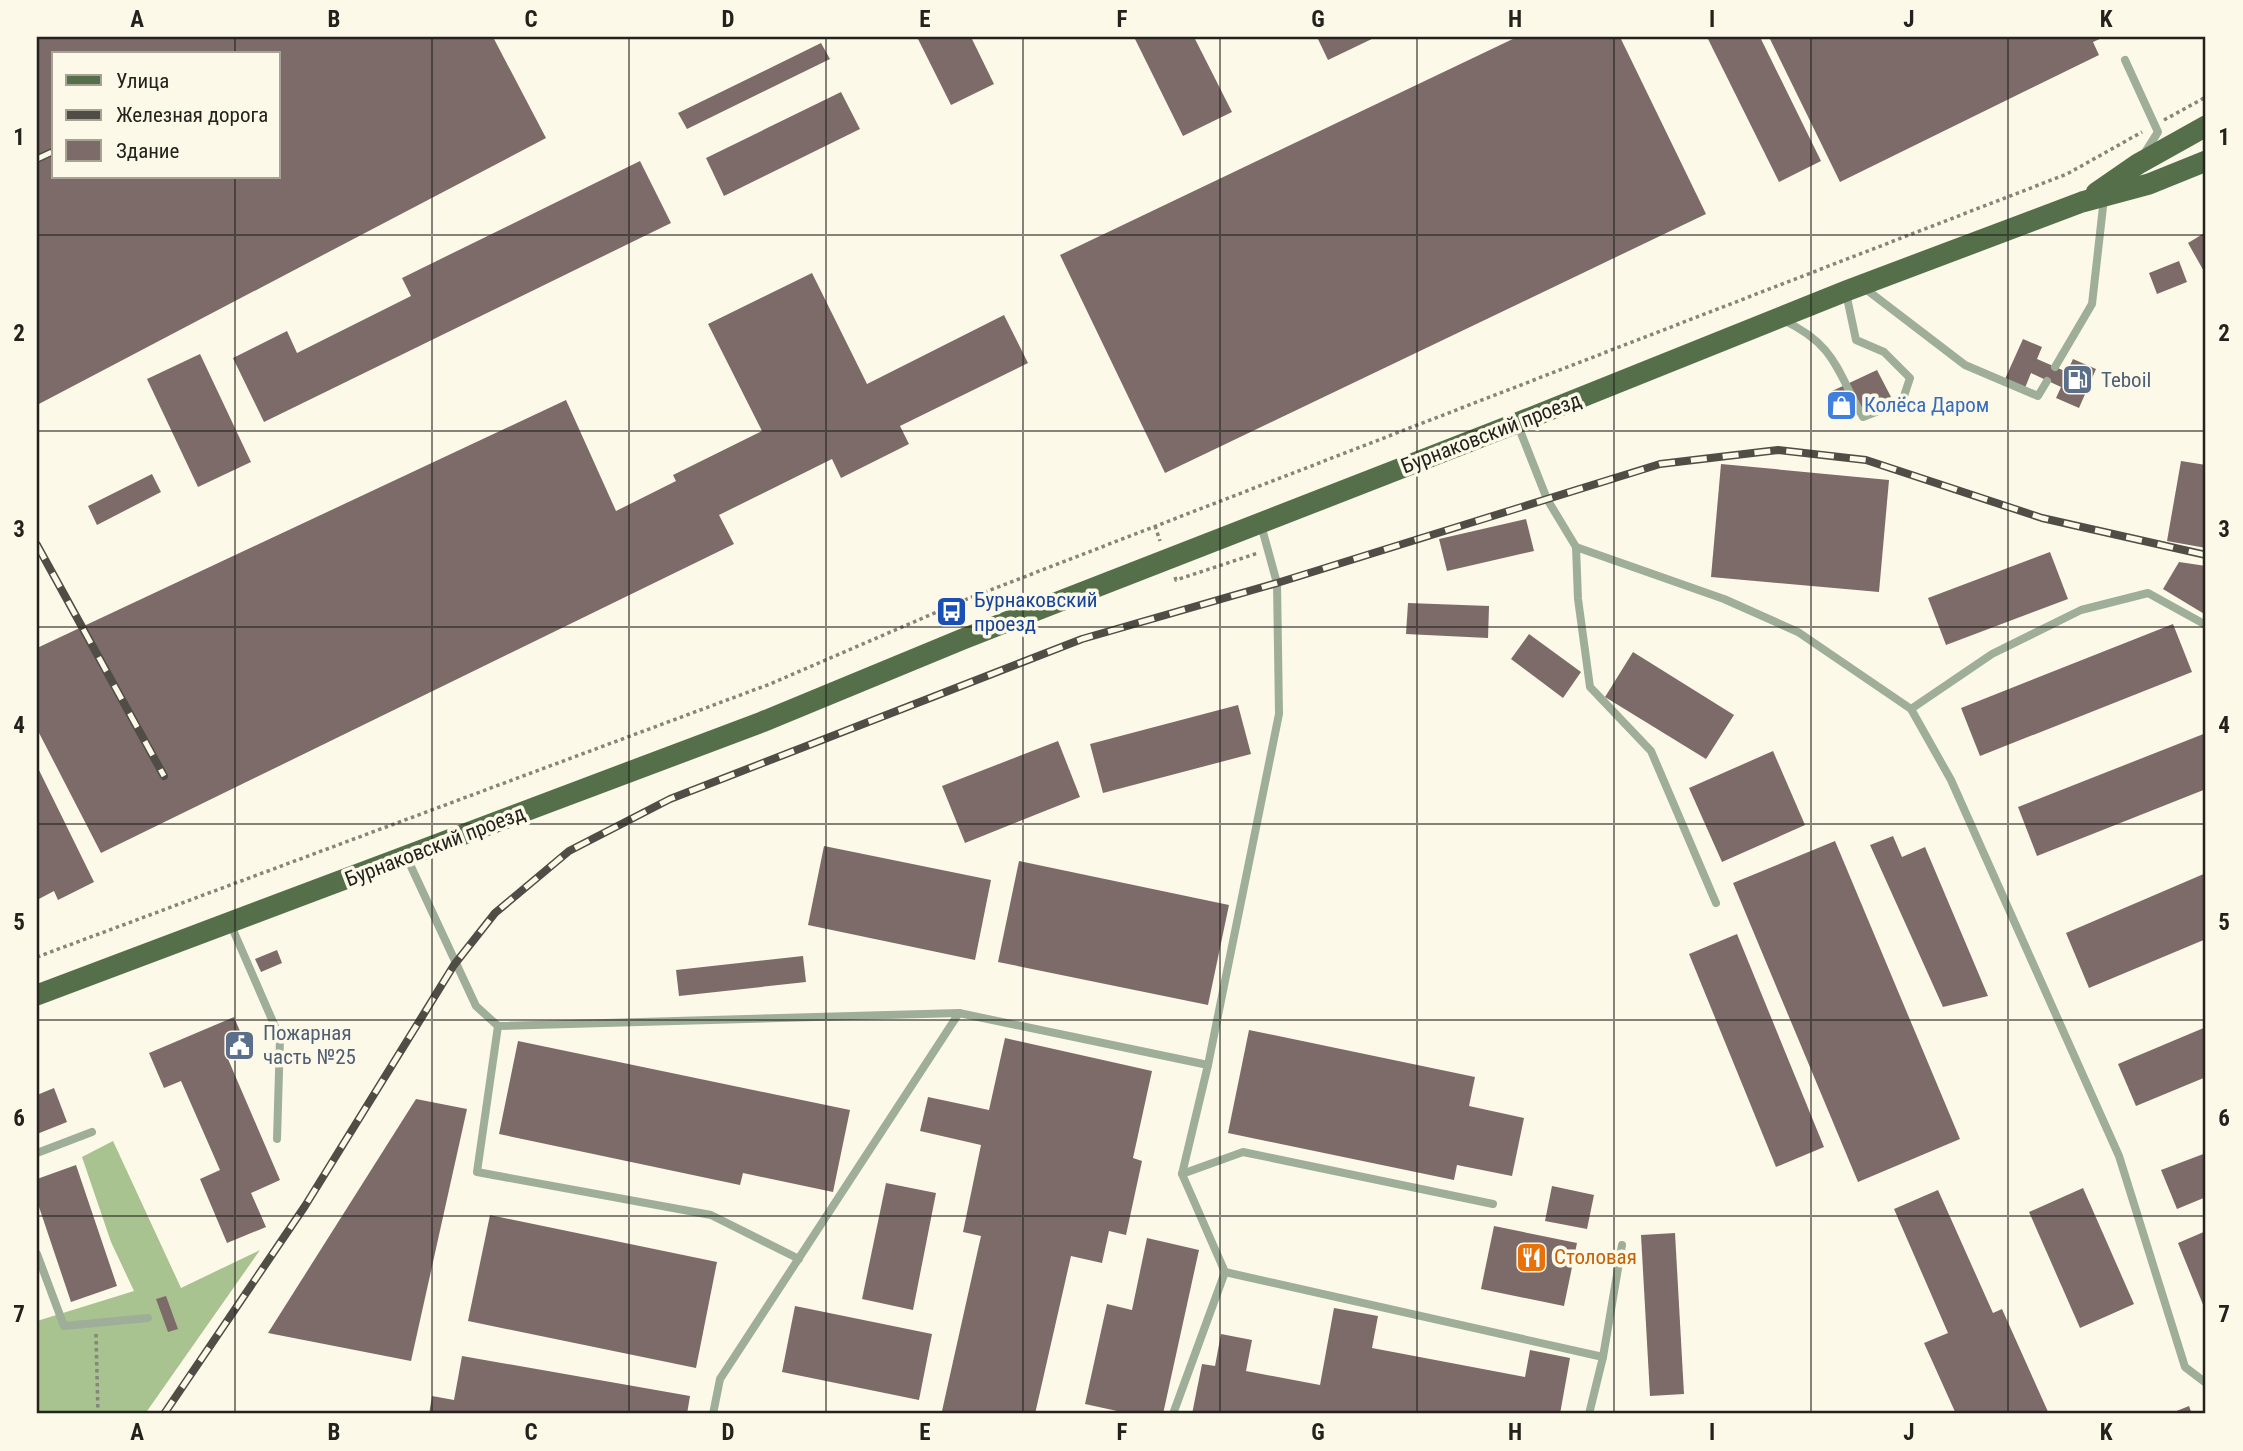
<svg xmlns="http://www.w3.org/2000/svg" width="2243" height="1451" font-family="'Roboto Condensed',sans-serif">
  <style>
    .forest { fill: #a8c290 }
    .building { fill: #7d6b6a; fill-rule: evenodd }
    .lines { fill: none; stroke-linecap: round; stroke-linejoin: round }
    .path { stroke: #87857a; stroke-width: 3.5; stroke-dasharray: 3.5 3.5; stroke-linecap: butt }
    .lane { stroke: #9fae99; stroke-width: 8 }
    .primary { stroke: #566f4b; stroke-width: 21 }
    .rail-casing { stroke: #4f4d45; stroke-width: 8 }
    .rail { stroke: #fdf9e8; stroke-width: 5; stroke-dasharray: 16; stroke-linecap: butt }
    .grid { fill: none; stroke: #23221c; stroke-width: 2; stroke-opacity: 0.55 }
    .labels { text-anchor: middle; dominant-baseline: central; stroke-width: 7; stroke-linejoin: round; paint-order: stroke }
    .service-label { font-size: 21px; fill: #4e5e75; stroke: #fdf9e8; text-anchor: start }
    .shop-label { font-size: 21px; fill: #366cbe; stroke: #fdf9e8; text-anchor: start }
    .street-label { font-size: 21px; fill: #23221c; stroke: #fdf9e8 }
    .transit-label { font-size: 21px; fill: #164399; stroke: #fdf9e8; text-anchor: start }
    .food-label { font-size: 21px; fill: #c56008; stroke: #fdf9e8; text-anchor: start }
    .neatline { fill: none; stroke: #23221c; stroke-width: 2.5 }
    .grid-label { font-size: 23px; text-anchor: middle; font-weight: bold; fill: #23221c }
  </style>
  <rect width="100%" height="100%" fill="#fdf9e8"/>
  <path class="forest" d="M113,1141L181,1288L260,1250L145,1414H37V1321L134,1291L111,1242L82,1157Z"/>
  <g class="building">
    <path d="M37,37H493L546,138L37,405ZM54,54H278V177H54Z"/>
    <path d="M917,37H971L994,84L951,105Z"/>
    <path d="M1134,37H1194L1232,112L1183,136Z"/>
    <path d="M1317,37H1376L1328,60Z"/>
    <path d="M1517,37H1620L1706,214L1165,473L1060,255Z"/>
    <path d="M1707,37H1760L1821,161L1779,182Z"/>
    <path d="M1769,37H2104L2093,42L2099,55L1840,182Z"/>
    <path d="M821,43L830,59L687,129L678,113Z"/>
    <path d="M841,92L860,129L724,196L706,158Z"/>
    <path d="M640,161L671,223L264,422L233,358L287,331L297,353L411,296L402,278Z"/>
    <path d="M2206,232V275L2188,243Z"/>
    <path d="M2179,261L2187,282L2157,294L2149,273Z"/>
    <path d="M812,273L867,384L1004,315L1028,363L900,426L909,444L841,478L832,459L719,515L734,544L101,853L37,729V648L566,400L616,511L676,481L673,475L762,431L708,324Z"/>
    <path d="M2023,339L2042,347L2037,359L2067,372L2073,359L2096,369L2079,408L2056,398L2061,387L2031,373L2025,388L2005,379Z"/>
    <path d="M200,354L251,462L198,487L147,379Z"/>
    <path d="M1877,370L1891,397L1843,420L1830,392Z"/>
    <path d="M2181,461L2206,465V548L2167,541Z"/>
    <path d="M1721,464L1889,480L1879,592L1711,577Z"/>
    <path d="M152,474L161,492L97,525L88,506Z"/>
    <path d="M1526,519L1534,551L1447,571L1439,539Z"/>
    <path d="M2050,552L2068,599L1946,645L1928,598Z"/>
    <path d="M2179,562L2206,566V615L2163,589Z"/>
    <path d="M1408,603L1489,606L1488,638L1406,634Z"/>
    <path d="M2173,624L2192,672L1980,756L1961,708Z"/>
    <path d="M1529,634L1581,672L1563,698L1511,659Z"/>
    <path d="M1633,652L1734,715L1706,759L1605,697Z"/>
    <path d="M1238,705L1251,754L1103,793L1090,744Z"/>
    <path d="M2206,733V789L2037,856L2018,807Z"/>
    <path d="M1058,741L1080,797L965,843L942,786Z"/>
    <path d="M1773,751L1805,825L1722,862L1689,788Z"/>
    <path d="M37,766L94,882L58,900L54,891L37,900Z"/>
    <path d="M1893,836L1902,857L1925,847L1988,996L1943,1007L1870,845Z"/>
    <path d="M1835,841L1960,1139L1858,1182L1733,883Z"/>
    <path d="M824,846L991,880L975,960L808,925Z"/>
    <path d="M1019,861L1229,905L1208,1005L998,962Z"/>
    <path d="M2206,873V939L2089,988L2066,933Z"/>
    <path d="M1737,934L1824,1147L1776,1167L1689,954Z"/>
    <path d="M277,950L282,963L261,972L255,959Z"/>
    <path d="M803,956L806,982L679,996L676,970Z"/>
    <path d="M234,1017L248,1050L228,1059L280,1180L251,1193L266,1227L227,1243L200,1179L220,1170L181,1081L164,1088L149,1053Z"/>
    <path d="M2206,1027V1077L2136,1106L2118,1064Z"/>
    <path d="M1249,1030L1475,1077L1469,1106L1524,1118L1512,1176L1457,1165L1454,1180L1228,1133Z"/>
    <path d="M1005,1038L1152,1071L1133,1158L1142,1161L1126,1235L1109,1231L1102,1263L1071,1256L1035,1414H957L942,1411L981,1236L963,1232L981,1145L920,1131L928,1097L989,1110Z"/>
    <path d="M518,1041L850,1110L833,1192L743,1173L740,1185L499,1134Z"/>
    <path d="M54,1088L67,1122L37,1134V1095Z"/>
    <path d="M416,1099L467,1109L411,1361L268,1333Z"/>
    <path d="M2206,1153V1197L2177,1209L2161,1170Z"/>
    <path d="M76,1165L117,1286L71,1302L37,1201V1179Z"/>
    <path d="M886,1183L936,1193L913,1310L862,1299Z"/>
    <path d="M1552,1186L1594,1195L1587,1229L1545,1221Z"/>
    <path d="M2083,1188L2134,1304L2080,1328L2029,1212Z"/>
    <path d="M1938,1190L1993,1313L2002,1309L2049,1414H1956L1924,1343L1948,1333L1894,1209Z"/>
    <path d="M490,1215L717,1262L696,1368L468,1321Z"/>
    <path d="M1494,1226L1577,1243L1564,1306L1481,1289Z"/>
    <path d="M2206,1231V1312L2178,1243Z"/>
    <path d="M1675,1233L1684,1394L1650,1396L1641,1235Z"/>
    <path d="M1147,1238L1199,1250L1163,1414H1131L1085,1404L1107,1304L1132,1310Z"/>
    <path d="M166,1296L178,1329L168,1332L156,1299Z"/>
    <path d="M795,1306L932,1334L919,1400L782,1372Z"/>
    <path d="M1334,1308L1378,1316L1372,1348L1525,1377L1530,1350L1570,1358L1560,1414H1192L1202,1364L1215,1366L1221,1334L1252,1340L1246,1371L1320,1385Z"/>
    <path d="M462,1356L690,1396L687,1414H429L432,1396L454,1400Z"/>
    <path d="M2189,1406L2192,1414H2169Z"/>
  </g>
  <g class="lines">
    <g class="path">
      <path d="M2164,120L2206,97"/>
      <path d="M1155,526L1160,541"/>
      <path d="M1175,577L1176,580L1258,553"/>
      <path d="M37,957L770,684L967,599L2067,174L2142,132"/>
      <path d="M96,1334L98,1414"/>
    </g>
    <g class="lane">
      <path d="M2125,60L2158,132L2144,154"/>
      <path d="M1863,287L1965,365L2038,396L2047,381"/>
      <path d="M1783,320C1836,345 1836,370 1863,417L1902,402L1910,378L1884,352L1856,340L1846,293"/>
      <path d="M2055,367L2092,304L2104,198"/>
      <path d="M1517,423L1547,499L1576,547L1724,599L1798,632L1911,709L1951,780L2119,1156L2185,1367L2206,1383"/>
      <path d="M1576,547L1578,599L1590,687L1651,751L1716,903"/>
      <path d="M1911,709L1992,654L2081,610L2148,593L2206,625"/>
      <path d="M407,858L476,1006L498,1026"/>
      <path d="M230,923L280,1038L277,1139"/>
      <path d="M1208,1065L1279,714L1277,583L1261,525"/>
      <path d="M37,1153L92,1132"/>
      <path d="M1182,1174L1243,1152L1493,1204"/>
      <path d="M37,1254L64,1326L148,1318"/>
      <path d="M799,1259L711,1215L477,1172L498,1026L959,1013"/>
      <path d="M1225,1272L1603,1357L1589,1414"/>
      <path d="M1603,1357L1622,1245"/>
      <path d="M713,1414L720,1379L959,1013L1208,1065L1182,1174L1225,1272L1173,1414"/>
    </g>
    <g class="primary">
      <path d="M2096,193L2138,164L2206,126"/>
      <path d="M37,995L762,722L963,639L1517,423L1846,291L2082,202L2149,184L2206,161"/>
    </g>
    <defs>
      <g id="rail">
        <path d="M37,159L54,151"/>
        <path d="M37,545L164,776"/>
        <path d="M164,1414L305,1206L454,965L495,913L569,851L670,799L1082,639L1277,583L1660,464L1778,450L1866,460L2042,518L2206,555"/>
      </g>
    </defs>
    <use href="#rail" class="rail-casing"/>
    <use href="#rail" class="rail"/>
  </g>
  <path class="grid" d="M235,37V54M432,37V1414M629,37V1414M826,37V1414M1023,37V1414M1220,37V1414M1417,37V1414M1614,37V1414M1811,37V1414M2008,37V1414M235,177V1414M37,235H2206M37,431H2206M37,627H2206M37,824H2206M37,1020H2206M37,1216H2206"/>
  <defs>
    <symbol id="fuel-square" viewBox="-11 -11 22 22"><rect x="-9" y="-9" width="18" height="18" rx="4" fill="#5c6f8a" stroke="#fdf9e8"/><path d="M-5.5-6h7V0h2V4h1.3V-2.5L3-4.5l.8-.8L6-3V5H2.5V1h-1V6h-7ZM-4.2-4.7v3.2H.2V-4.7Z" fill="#fff"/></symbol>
    <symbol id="shop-square" viewBox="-11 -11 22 22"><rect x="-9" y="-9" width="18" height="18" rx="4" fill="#3f7fe0" stroke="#fdf9e8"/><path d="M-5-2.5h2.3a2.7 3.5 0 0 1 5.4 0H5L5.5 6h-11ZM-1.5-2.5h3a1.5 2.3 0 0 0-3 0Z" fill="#fff"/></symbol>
    <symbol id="bus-square" viewBox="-11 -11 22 22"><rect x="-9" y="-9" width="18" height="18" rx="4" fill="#1a4fb4" stroke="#fdf9e8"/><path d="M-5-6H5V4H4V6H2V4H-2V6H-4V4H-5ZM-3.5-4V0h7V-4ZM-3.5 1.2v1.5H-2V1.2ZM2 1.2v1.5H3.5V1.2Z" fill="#fff"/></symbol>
    <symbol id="civic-square" viewBox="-11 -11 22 22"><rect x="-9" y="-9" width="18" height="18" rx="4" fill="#5c6f8a" stroke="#fdf9e8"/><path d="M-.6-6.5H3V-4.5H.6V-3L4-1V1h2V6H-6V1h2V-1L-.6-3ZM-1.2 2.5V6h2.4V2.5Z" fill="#fff"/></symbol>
    <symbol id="restaurant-square" viewBox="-11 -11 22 22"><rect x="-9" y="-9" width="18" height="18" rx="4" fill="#e8710a" stroke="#fdf9e8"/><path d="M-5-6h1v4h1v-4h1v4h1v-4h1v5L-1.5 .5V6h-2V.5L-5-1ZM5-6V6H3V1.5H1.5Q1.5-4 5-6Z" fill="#fff"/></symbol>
  </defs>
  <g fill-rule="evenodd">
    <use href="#fuel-square" x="2060" y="362" width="35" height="35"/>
    <use href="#shop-square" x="1824" y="388" width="35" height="35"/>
    <use href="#bus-square" x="934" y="594" width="35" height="35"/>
    <use href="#civic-square" x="222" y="1028" width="35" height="35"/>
    <use href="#restaurant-square" x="1514" y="1240" width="35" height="35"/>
  </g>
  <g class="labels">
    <g class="service-label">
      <text x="2101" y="380">Teboil</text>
      <text x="263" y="1033">Пожарная<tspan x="263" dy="24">часть №25</tspan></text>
    </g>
    <g class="shop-label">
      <text x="1864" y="405">Колёса Даром</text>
    </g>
    <g class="street-label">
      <text transform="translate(1491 433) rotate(-21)">Бурнаковский проезд</text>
      <text transform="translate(435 846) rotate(-21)">Бурнаковский проезд</text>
    </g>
    <g class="transit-label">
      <text x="974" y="600">Бурнаковский<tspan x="974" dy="24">проезд</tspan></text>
    </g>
    <g class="food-label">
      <text x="1554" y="1257">Столовая</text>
    </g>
  </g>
  <rect width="2243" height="1451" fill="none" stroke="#fdf9e8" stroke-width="77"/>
  <rect x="52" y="52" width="228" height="126" fill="#fdf9e8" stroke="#a6a396" stroke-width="2"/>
  <rect x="66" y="75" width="35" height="10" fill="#566f4b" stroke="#a6a396" stroke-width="2"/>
  <text x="116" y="88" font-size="21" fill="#23221c">Улица</text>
  <rect x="66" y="110" width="35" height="10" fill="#4f4d45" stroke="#a6a396" stroke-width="2"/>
  <text x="116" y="122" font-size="21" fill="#23221c">Железная дорога</text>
  <rect x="66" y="140" width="35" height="21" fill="#7d6b6a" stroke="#a6a396" stroke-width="2"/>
  <text x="116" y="158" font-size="21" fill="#23221c">Здание</text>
  <rect x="38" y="38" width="2166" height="1374" class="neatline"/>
  <g class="grid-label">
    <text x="137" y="27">A</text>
    <text x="334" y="27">B</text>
    <text x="531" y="27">C</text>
    <text x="728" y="27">D</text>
    <text x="925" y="27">E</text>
    <text x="1122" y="27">F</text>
    <text x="1318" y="27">G</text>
    <text x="1515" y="27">H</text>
    <text x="1712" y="27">I</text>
    <text x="1909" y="27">J</text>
    <text x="2106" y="27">K</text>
    <text x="19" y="145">1</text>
    <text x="2224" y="145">1</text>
    <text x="19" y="341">2</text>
    <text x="2224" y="341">2</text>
    <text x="19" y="537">3</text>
    <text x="2224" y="537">3</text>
    <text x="19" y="733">4</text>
    <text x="2224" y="733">4</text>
    <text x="19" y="930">5</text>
    <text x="2224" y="930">5</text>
    <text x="19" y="1126">6</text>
    <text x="2224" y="1126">6</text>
    <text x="19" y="1322">7</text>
    <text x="2224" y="1322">7</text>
    <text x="137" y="1440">A</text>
    <text x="334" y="1440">B</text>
    <text x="531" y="1440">C</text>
    <text x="728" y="1440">D</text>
    <text x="925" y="1440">E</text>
    <text x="1122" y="1440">F</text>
    <text x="1318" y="1440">G</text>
    <text x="1515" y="1440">H</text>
    <text x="1712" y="1440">I</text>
    <text x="1909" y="1440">J</text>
    <text x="2106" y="1440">K</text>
  </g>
</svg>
